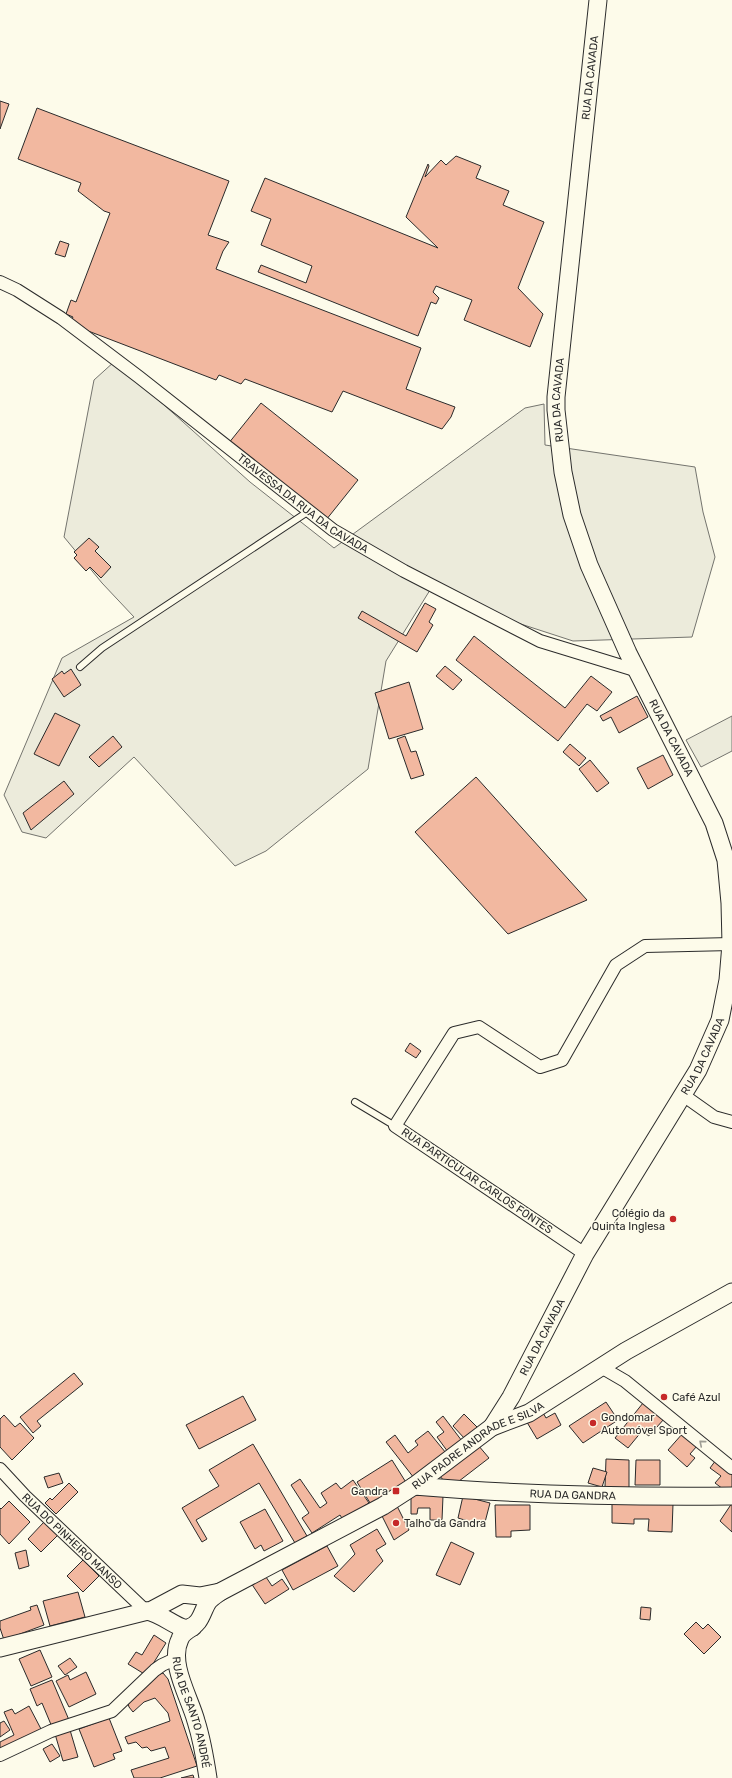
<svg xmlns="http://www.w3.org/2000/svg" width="732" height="1778" font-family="Rubik,sans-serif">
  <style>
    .green { fill: #ecebdb; stroke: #74746e }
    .building { fill: #f2b8a0; stroke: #2b2b2b }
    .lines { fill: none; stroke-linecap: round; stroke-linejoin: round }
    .lane-casing { stroke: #2b2b2b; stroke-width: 8 }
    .street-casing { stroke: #2b2b2b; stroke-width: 14 }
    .secondary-casing { stroke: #2b2b2b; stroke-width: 19 }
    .lane { stroke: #fdfbea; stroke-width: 6 }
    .street { stroke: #fdfbea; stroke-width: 12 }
    .secondary { stroke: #fdfbea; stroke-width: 17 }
    .oneway { stroke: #9e9d94 }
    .poi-dot { fill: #c62828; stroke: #fdfbea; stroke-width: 1.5 }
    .labels { text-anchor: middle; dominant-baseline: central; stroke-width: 3; stroke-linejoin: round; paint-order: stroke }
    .street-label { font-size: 11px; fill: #2b2b2b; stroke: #fdfbea }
    .poi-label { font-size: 11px; fill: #2b2b2b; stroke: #fdfbea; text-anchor: start }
  </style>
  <rect width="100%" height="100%" fill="#fdfbea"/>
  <g class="green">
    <path d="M115,361L250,482L334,548L525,408L544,404L545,445L695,467L703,512L715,557L692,637L573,641L490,614L435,582L386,661L368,769L266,851L235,866L134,757L46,838L22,832L4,795L62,658L134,617L102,583L64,537L94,380Z"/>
    <path d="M732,716V751L701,767L686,740Z"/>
  </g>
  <g class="building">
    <path d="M0,101L9,104L0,129Z"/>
    <path d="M37,108L229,181L208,235L229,242L223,251L216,269L421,348L406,389L455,407L451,417L442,429L343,391L332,412L245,379L241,384L219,375L216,380L83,329L71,321L73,317L66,314L71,300L76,302L110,213L104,211L78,191L81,183L18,159Z"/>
    <path d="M456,156L481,166L476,178L509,191L503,205L544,222L518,288L543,314L530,347L464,320L472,300L436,286L433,292L439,298L436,304L431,302L418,336L258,272L261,265L306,283L312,266L261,245L271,219L251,211L265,178L438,248L406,217L428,164L429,166L425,177L441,160L446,165Z"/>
    <path d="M60,241L69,244L65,257L55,254Z"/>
    <path d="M261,403L358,480L326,520L228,444Z"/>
    <path d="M89,538L99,547L95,551L111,567L101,578L90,567L86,571L74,558L77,555L74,552Z"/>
    <path d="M425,603L436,609L429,622L433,625L417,652L358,618L362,611L406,636Z"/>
    <path d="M474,636L565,708L591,676L612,692L597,711L587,704L558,741L456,660Z"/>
    <path d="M445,666L462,680L453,690L436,676Z"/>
    <path d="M71,669L81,685L64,697L52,679L62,671L64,674Z"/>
    <path d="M409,682L423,729L389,739L375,693Z"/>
    <path d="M637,696L648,717L619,733L611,717L603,721L600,716Z"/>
    <path d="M55,713L80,725L59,766L34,754Z"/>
    <path d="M113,736L122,747L99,767L89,757Z"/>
    <path d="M405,736L411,752L416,751L424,775L411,779L397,739Z"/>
    <path d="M570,744L586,758L579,766L563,752Z"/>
    <path d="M663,755L673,775L648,789L637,768Z"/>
    <path d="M590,760L609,783L597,792L579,769Z"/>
    <path d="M476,777L587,900L508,934L415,832Z"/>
    <path d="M64,781L74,794L31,830L23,813Z"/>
    <path d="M410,1043L421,1051L416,1058L405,1051Z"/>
    <path d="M74,1373L83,1384L37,1421L41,1426L33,1433L20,1417Z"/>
    <path d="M243,1396L256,1420L199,1449L186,1425Z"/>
    <path d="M606,1402L618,1420L583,1443L569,1426Z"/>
    <path d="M643,1403L664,1419L649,1436L642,1431L628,1448L615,1438Z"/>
    <path d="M541,1409L546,1418L555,1413L561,1425L537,1439L525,1419Z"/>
    <path d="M464,1414L477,1427L465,1439L453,1426Z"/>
    <path d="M4,1415L15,1427L20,1423L34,1438L12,1460L0,1447V1419Z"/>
    <path d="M443,1416L462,1441L448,1452L437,1437L444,1432L436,1422Z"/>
    <path d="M428,1431L446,1453L414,1478L386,1442L395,1435L408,1453L418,1445L415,1441Z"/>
    <path d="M683,1433L697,1446L690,1454L695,1458L687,1467L668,1450Z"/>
    <path d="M253,1444L307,1536L295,1543L259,1483L196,1520L207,1539L202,1542L182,1508L219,1486L209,1470Z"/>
    <path d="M478,1445L489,1458L450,1488L439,1475Z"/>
    <path d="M606,1459L629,1460V1488L605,1487Z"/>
    <path d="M392,1460L407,1484L372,1506L357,1482Z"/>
    <path d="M636,1460H660V1485H635Z"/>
    <path d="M716,1460L732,1472V1493L731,1495L715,1483L721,1476L710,1468Z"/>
    <path d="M593,1468L607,1472L602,1487L588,1483Z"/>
    <path d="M59,1473L63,1483L48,1488L44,1477Z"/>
    <path d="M300,1479L320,1508L327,1503L321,1493L336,1483L341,1489L353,1480L369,1503L343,1520L340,1515L312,1533L302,1518L309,1513L291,1485Z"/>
    <path d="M69,1483L78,1492L56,1514L45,1503L50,1498L52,1500Z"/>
    <path d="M411,1495L443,1496L442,1520H430V1508H418L417,1514H411Z"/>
    <path d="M463,1496L490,1503L484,1526L458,1518Z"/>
    <path d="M9,1501L30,1522L9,1544L0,1534V1508L1,1509Z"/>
    <path d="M612,1503L673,1504L672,1532L648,1531L649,1519H634V1524L612,1523Z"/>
    <path d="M732,1503V1532L720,1521Z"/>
    <path d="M495,1505H530V1530L511,1531V1537H496Z"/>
    <path d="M397,1506L409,1530L394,1540L382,1516Z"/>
    <path d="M265,1509L283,1541L264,1551L261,1545L255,1549L240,1522Z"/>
    <path d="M44,1522L58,1535L41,1552L28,1539Z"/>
    <path d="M377,1529L386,1544L376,1550L383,1561L354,1592L334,1576L355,1554L350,1545Z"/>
    <path d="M451,1542L474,1553L460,1585L436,1575Z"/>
    <path d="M327,1546L338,1566L293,1590L282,1570Z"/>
    <path d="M26,1550L29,1566L19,1569L15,1553Z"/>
    <path d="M83,1560L99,1576L83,1592L67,1576Z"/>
    <path d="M264,1574L272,1586L282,1579L289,1589L265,1604L251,1583Z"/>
    <path d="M78,1592L85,1617L50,1626L43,1601Z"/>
    <path d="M37,1605L44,1625L4,1640L0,1628V1621L31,1610L30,1607Z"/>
    <path d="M641,1607L651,1608L650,1620L640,1619Z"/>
    <path d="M696,1622L703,1629L708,1624L721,1637L704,1654L684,1634Z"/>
    <path d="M154,1635L166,1643L146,1675L128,1664L136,1652L142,1655Z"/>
    <path d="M40,1650L52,1677L31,1686L19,1659Z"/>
    <path d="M70,1658L77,1667L65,1675L58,1666Z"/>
    <path d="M86,1672L96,1694L69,1707L56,1681L68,1675L70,1680Z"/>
    <path d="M163,1673L168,1679L197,1766L160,1778H134L131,1770L169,1758L165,1747L151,1751L147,1747L142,1748L136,1742L128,1744L125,1737L170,1721L168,1713L155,1698L144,1702L133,1712L129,1707L127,1700L155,1676Z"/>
    <path d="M52,1680L69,1720L52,1727L42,1703L37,1706L30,1689Z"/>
    <path d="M29,1706L41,1729L0,1751V1742L14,1735L4,1712L12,1709L15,1714Z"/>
    <path d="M109,1718L122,1751L113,1754L115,1759L94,1767L79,1729Z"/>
    <path d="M4,1721L10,1730L0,1737V1723Z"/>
    <path d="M70,1730L78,1757L63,1761L55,1734Z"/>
    <path d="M52,1744L60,1756L50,1762L43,1749Z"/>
    <path d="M193,1775L194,1778H181Z"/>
  </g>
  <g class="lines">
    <defs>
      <g id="lane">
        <path d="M80,667L102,648L309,511"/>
        <path d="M355,1102L395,1126"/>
      </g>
      <g id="street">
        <path id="s1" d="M0,282L17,290L61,318L139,377L333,530L404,571L540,641L638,671"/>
        <path d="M683,1095L714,1117L732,1122"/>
        <path d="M585,1254L395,1126L454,1033L479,1027L540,1067L562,1060L616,965L645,946L731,944"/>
        <path d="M601,1367L625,1381L732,1468"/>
        <path id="s2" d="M0,1469L25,1496L146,1611"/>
        <path d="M0,1755L51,1731L112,1711L155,1670L162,1665L177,1658"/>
      </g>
      <g id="secondary">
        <path id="s3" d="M492,1427L511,1397L585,1254L698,1070L720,1020L728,980L731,944L730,903L726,860L714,823L628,653L589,565L572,515L563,472L556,410V397L598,0"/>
        <path id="s4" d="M414,1486C520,1495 626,1497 732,1496"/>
        <path id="s5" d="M146,1611C162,1613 178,1630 188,1628C201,1625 202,1611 208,1602C211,1598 216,1595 220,1592L383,1506L414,1486L492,1427L529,1413L626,1351L732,1292"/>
        <path id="s6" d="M193,1627C188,1630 182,1633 180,1639C168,1663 190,1698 196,1721C202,1740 205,1758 208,1778"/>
        <path d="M0,1648L152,1610L182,1594L200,1596L220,1592"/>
      </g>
    </defs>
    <use href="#lane" class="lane-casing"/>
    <use href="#street" class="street-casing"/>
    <use href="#secondary" class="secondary-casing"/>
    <use href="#lane" class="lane"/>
    <use href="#street" class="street"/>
    <use href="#secondary" class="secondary"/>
  </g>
  <defs><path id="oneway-chevron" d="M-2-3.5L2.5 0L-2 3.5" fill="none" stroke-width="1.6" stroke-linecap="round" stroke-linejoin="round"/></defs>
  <use class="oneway" href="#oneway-chevron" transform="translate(702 1443) rotate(-140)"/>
  <g class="poi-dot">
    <circle cx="673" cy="1219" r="4"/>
    <circle cx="664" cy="1397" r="4"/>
    <circle cx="593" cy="1423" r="4"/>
    <rect x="392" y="1487" width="8" height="8" rx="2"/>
    <circle cx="396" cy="1523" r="4"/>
  </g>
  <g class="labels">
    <g class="street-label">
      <text stroke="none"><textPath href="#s3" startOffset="1447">RUA DA CAVADA</textPath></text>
      <text stroke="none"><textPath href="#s3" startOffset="1123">RUA DA CAVADA</textPath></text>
      <text stroke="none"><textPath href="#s1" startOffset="376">TRAVESSA DA RUA DA CAVADA</textPath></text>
      <text transform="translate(671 738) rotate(63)">RUA DA CAVADA</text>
      <text stroke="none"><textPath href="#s3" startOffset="427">RUA DA CAVADA</textPath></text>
      <text transform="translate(477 1181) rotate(34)">RUA PARTICULAR CARLOS FONTES</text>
      <text stroke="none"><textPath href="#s3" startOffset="103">RUA DA CAVADA</textPath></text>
      <text stroke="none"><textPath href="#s5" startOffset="393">RUA PADRE ANDRADE E SILVA</textPath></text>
      <text stroke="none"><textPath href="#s4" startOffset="159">RUA DA GANDRA</textPath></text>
      <text stroke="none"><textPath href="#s2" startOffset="102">RUA DO PINHEIRO MANSO</textPath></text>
      <text stroke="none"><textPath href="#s6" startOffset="94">RUA DE SANTO ANDRÉ</textPath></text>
    </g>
    <g class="poi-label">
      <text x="665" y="1213" text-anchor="end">Colégio da<tspan x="665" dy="13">Quinta Inglesa</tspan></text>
      <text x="672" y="1397">Café Azul</text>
      <text x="601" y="1417">Gondomar<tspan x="601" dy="13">Automóvel Sport</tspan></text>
      <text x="388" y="1491" text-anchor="end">Gandra</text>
      <text x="404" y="1523">Talho da Gandra</text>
    </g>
  </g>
</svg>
